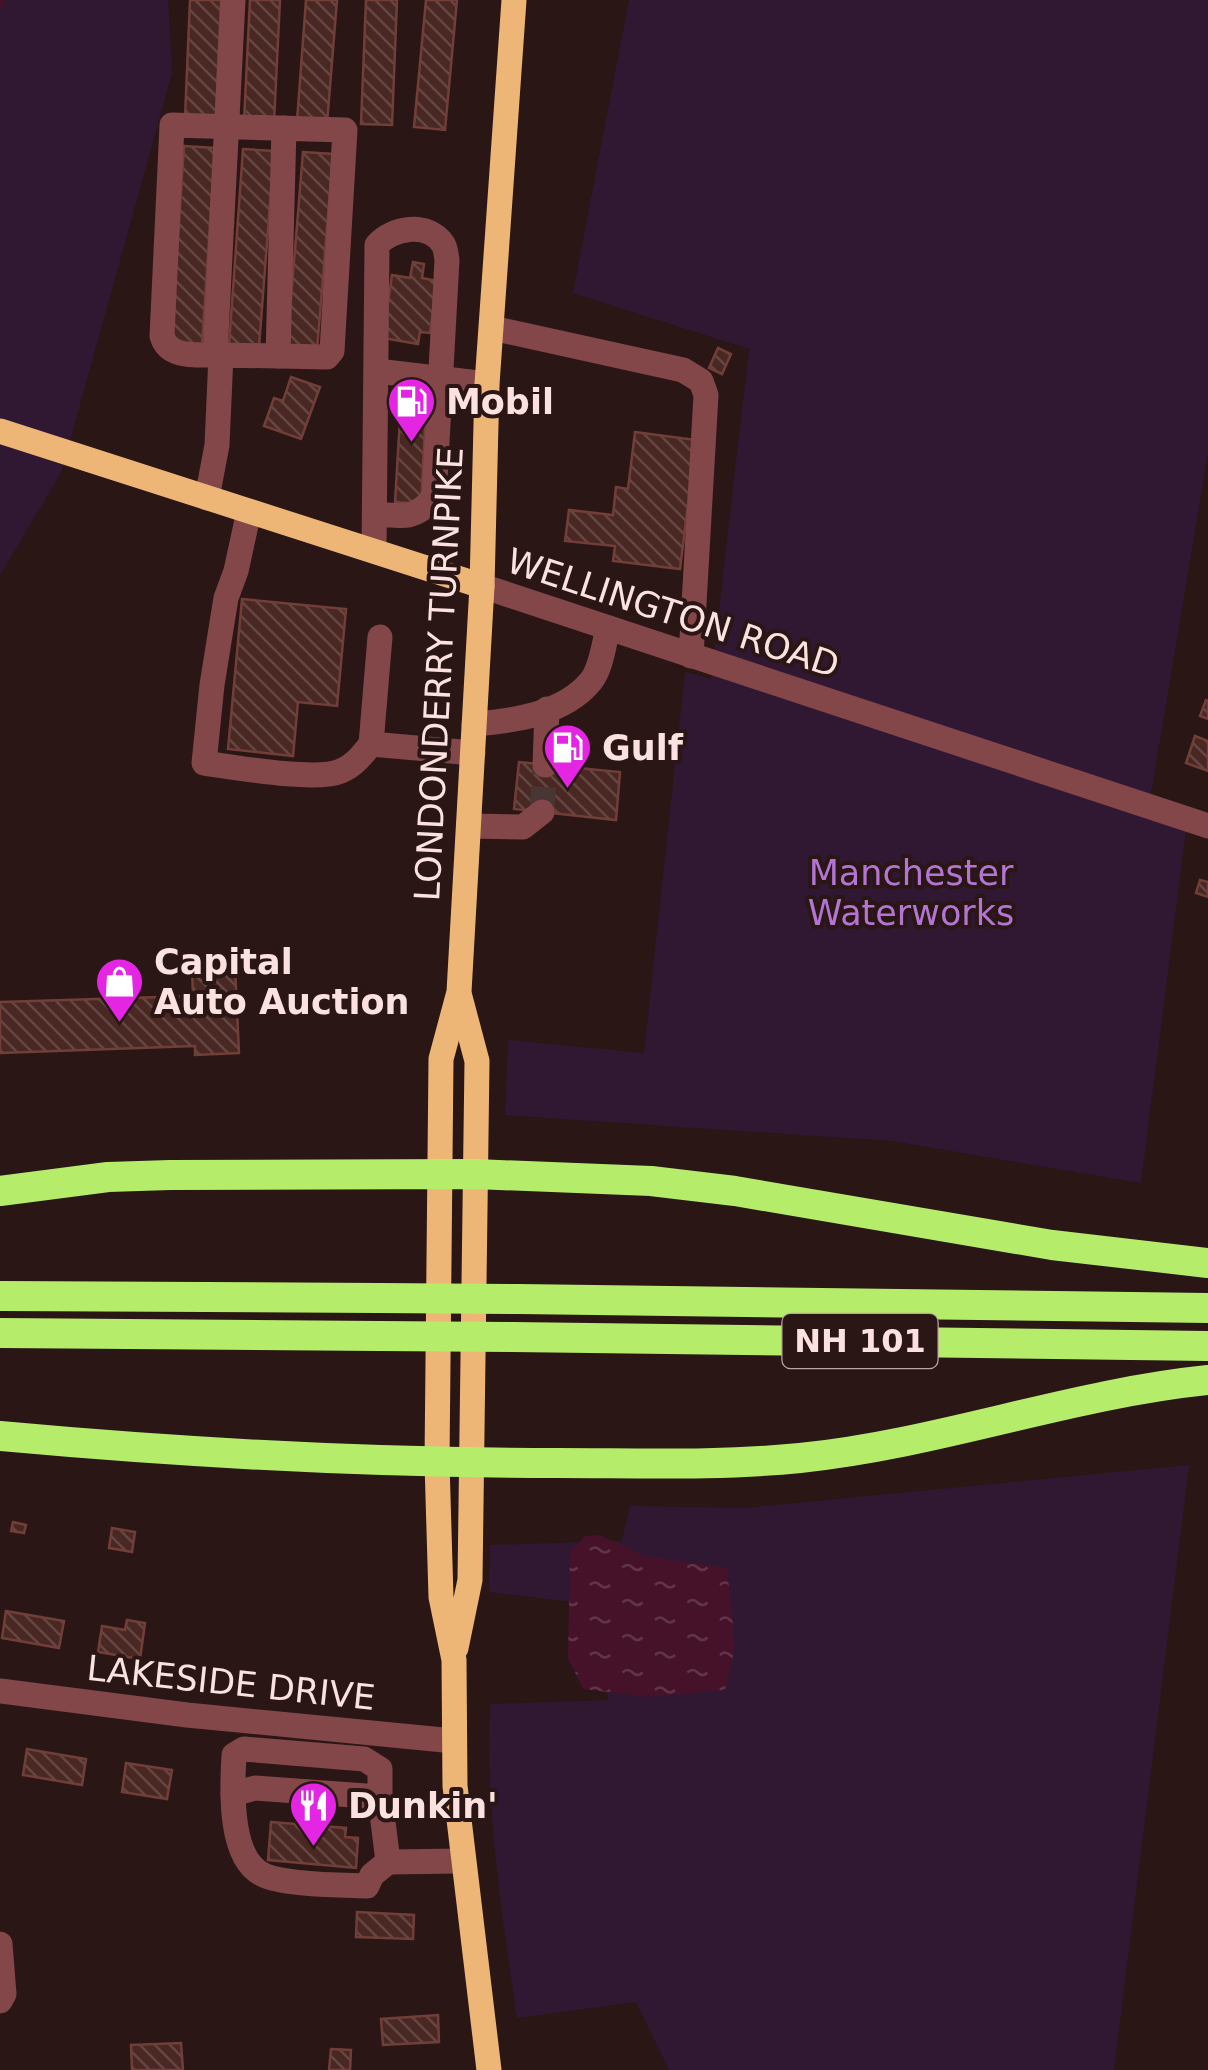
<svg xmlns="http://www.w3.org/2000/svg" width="1208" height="2070" font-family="'DejaVu Sans',sans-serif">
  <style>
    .park { fill: #301833 }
    .water { fill: url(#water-ripples) }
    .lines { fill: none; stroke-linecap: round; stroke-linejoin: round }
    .stream { stroke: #45122a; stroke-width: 6 }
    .building { fill: url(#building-back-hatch); stroke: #723e38; stroke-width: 2.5 }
    .minor-tunnel { stroke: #493534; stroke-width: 25; stroke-dasharray: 25 12; stroke-linecap: butt }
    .minor { stroke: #834649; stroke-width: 25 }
    .major { stroke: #eeb676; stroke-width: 25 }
    .highway { stroke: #b5ed6b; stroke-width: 30 }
    .highway-bridge { stroke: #b5ed6b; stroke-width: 30 }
    .labels { text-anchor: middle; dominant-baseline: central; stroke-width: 8; stroke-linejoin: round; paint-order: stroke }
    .shield { fill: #2a1615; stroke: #bca5a4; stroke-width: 2.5 }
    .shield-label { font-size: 32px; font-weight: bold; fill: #fbe2e1 }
    .poi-label { font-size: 35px; font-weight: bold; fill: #fbe2e1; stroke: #2a1615; text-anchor: start }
    .street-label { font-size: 35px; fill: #fbe2e1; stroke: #2a1615 }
    .park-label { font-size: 35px; fill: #b375d4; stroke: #2a1615 }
  </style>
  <defs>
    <pattern id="water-ripples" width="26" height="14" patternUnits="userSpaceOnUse" patternTransform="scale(2.5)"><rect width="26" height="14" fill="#45122a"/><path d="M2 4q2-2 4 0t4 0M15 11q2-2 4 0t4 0" fill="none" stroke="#613449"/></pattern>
    <pattern id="building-back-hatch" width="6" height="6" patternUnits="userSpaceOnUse" patternTransform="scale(2.5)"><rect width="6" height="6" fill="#492723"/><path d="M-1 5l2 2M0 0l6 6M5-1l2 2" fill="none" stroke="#644643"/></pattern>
  </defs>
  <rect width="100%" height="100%" fill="#2a1615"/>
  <g class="park">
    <path d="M0,0H168L172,73L61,473L0,575Z"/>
    <path d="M629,0H1208V454L1147,817L1186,830L1141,1183L892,1141L505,1115L508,1040L644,1053L685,672L711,679L749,349L573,293Z"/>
    <path d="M1189,1465L1114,2070H669L636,2002L517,2018C502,1914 485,1809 490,1704L608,1700L600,1605L489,1592L490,1545L622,1541L630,1506L745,1508Z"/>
  </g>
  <path class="water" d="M599,1535L646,1556L727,1568L735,1647L725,1690L650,1697L583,1689L568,1658L570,1552L585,1536Z"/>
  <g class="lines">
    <path class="stream" d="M0,5L2,0"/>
  </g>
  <g class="building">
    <path d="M190,0H221L216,119L185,118Z"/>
    <path d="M250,0H280L274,122L244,120Z"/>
    <path d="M306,0H337L327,124L297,121Z"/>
    <path d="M366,0H397L392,125L361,124Z"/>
    <path d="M426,0H457L445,130L414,127Z"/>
    <path d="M184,146L215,148L202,345L171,343Z"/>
    <path d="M243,149L274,151L259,347L229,345Z"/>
    <path d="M303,152L333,154L317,350L287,347Z"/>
    <path d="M413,262L424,264L422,278L437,281L430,333L420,332L418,344L383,338L392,275L410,278Z"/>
    <path d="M718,348L731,354L722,374L709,368Z"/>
    <path d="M291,377L320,387L301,439L264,426L274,398L283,401Z"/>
    <path d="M402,386L427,388L421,504L395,502Z"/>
    <path d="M635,432L696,440L680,569L613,561L615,546L565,541L569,510L613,515L616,487L628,489Z"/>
    <path d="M242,599L346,609L337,706L298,702L293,756L228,749Z"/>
    <path d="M1206,700L1208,701V719L1200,716Z"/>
    <path d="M1195,736L1208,741V771L1186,763Z"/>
    <path d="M519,762L620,772L616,820L514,809Z"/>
    <path d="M1200,880L1208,882V897L1196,893Z"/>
    <path d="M235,967L239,1053L195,1055V1046L0,1053V1002L193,996L192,969Z"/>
    <path d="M13,1522L26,1525L24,1533L11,1531Z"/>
    <path d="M112,1528L135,1532L132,1552L109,1548Z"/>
    <path d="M6,1611L64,1621L59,1648L2,1638Z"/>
    <path d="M127,1620L145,1623L140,1659L98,1652L102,1626L125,1630Z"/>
    <path d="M27,1749L86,1759L82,1785L23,1775Z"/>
    <path d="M126,1763L172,1770L167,1799L122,1792Z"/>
    <path d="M271,1822L346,1828L345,1837L358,1838L356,1868L268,1860Z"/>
    <path d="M357,1912L414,1915L413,1939L356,1937Z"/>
    <path d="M438,2015L439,2042L383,2045L381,2019Z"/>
    <path d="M181,2043L183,2070H132L131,2045Z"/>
    <path d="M331,2049L351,2050L350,2070H329Z"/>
  </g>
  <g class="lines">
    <path class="minor-tunnel" d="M542,812L545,765"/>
    <g class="minor">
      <path d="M492,328L683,370L701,381L706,395L691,656"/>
      <path d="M215,355L233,0"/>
      <path d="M278,356L284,128"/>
      <path d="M377,371L487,384"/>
      <path d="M207,498L217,445L221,355C199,354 169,360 162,336L172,125L345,130L332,351L327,357L221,355"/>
      <path d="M249,511L236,571L226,598L212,685L204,763C234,767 316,782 341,771C354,766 362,755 371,744"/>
      <path d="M374,551L377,245C391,228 428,221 443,244C446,249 446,255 447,260L434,497C416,520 402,516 375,514"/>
      <path d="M482,586L1208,826"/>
      <path d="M380,637L371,744L473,753"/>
      <path d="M474,724C514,721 564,714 591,681C601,669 604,644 608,628"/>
      <path d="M545,765L547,709"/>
      <path d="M469,826L523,827L542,812"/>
      <path d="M0,1691L187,1715L454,1741"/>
      <path d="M233,1794L255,1788L380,1797L388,1862L462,1861"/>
      <path d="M380,1797V1769L364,1759L244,1749L234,1755C232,1788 228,1862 266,1876C288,1885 342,1885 367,1886L372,1875L388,1862"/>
      <path d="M0,1944L4,1994L0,2001"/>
    </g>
    <g class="major">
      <path d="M0,431L482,586"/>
      <path d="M456,1648L470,1580L477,1061L460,997"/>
      <path d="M489,2070L455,1786L454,1660L441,1597L437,1463L441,1059L459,992L482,586L487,384L514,0"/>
    </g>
    <g class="highway">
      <path d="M0,1191L108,1177L170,1175L475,1174L651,1181L735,1191L1052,1245L1208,1263"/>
      <path d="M0,1296L378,1298"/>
      <path d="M518,1299L1208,1308"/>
      <path d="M0,1333L379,1336"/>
      <path d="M512,1337L1208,1346"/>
      <path d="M0,1436C186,1453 372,1463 558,1463C639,1463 720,1466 800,1458C938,1444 1070,1394 1208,1380"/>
    </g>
    <g class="highway-bridge">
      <path d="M378,1298L518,1299"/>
      <path d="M379,1336L512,1337"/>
    </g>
  </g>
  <defs>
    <symbol id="fuel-pin" viewBox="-11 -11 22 30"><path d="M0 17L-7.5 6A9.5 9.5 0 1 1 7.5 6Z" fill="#e425e3" stroke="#2a1615"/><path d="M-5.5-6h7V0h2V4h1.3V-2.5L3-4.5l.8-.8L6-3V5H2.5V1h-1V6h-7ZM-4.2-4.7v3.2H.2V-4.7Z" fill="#fff"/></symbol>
    <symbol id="shop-pin" viewBox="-11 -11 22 30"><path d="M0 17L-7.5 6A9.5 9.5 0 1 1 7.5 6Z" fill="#e425e3" stroke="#2a1615"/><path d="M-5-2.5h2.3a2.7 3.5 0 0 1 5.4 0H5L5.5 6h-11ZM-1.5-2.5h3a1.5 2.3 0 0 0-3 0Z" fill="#fff"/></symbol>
    <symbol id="restaurant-pin" viewBox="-11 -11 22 30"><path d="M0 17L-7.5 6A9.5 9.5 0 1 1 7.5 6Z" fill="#e425e3" stroke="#2a1615"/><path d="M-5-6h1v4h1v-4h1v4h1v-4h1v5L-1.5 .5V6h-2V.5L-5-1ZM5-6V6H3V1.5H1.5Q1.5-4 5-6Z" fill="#fff"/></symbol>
  </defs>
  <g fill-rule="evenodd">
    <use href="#fuel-pin" x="384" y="374" width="55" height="75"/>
    <use href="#fuel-pin" x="540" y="720" width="55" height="75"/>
    <use href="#shop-pin" x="92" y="954" width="55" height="75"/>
    <use href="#restaurant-pin" x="286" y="1778" width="55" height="75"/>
  </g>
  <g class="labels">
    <rect class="shield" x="782.5" y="1314" width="155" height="54" rx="8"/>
    <g class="shield-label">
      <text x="860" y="1341">NH 101</text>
    </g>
    <g class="poi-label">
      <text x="446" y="402">Mobil</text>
      <text x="602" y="748">Gulf</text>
      <text x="154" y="962">Capital<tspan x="154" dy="40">Auto Auction</tspan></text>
      <text x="348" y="1806">Dunkin'</text>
    </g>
    <g class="street-label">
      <text transform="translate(673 613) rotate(18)">WELLINGTON ROAD</text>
      <text transform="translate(439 674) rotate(-87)">LONDONDERRY TURNPIKE</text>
      <text transform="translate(231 1683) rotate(6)">LAKESIDE DRIVE</text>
    </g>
    <g class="park-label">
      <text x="911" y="873">Manchester<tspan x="911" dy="40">Waterworks</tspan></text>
    </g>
  </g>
</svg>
